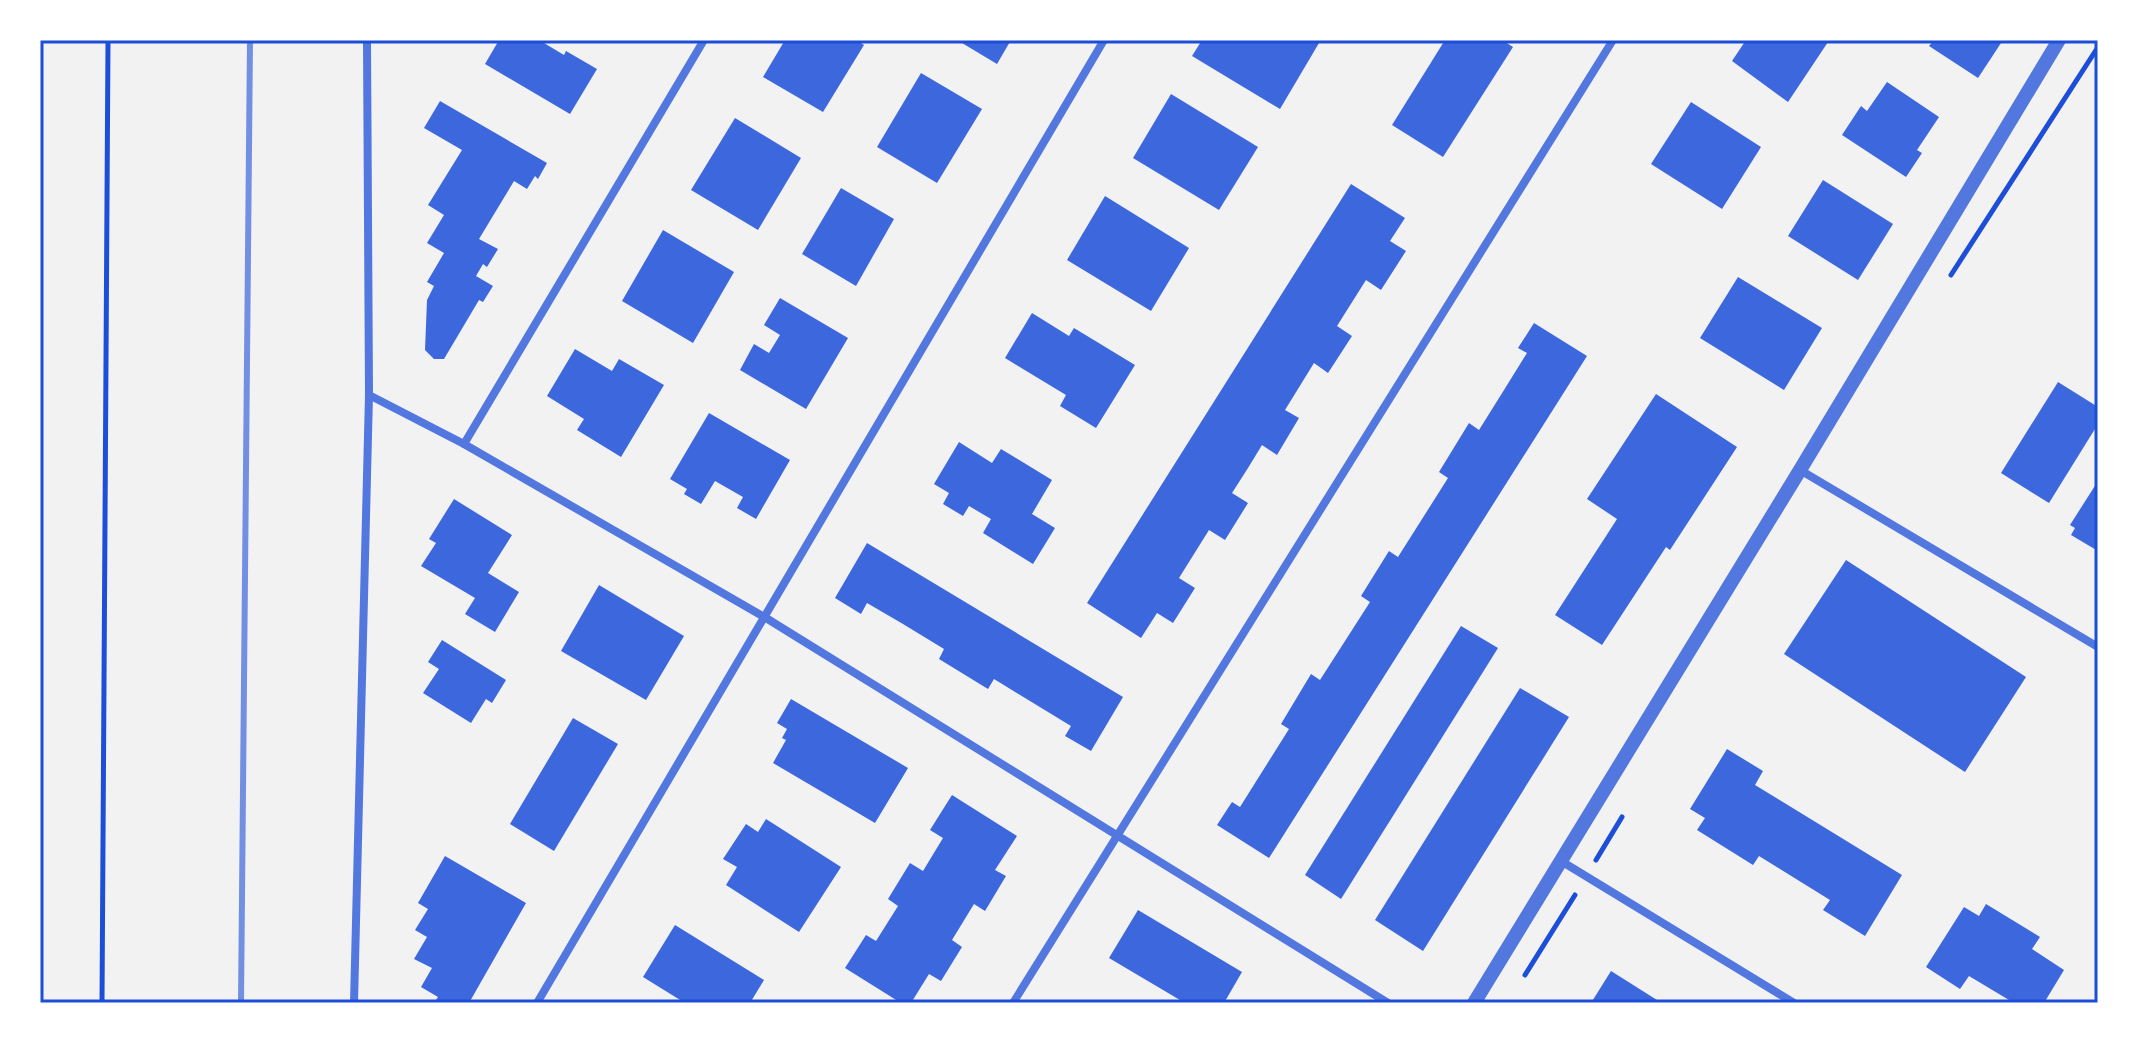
<svg xmlns="http://www.w3.org/2000/svg" width="2138" height="1043" font-family="Arial,sans-serif">
  <style>
    .building { fill: #3d67dc }
    .lines { fill: none; stroke-linecap: round; stroke-linejoin: round }
    .path { stroke: #1d4ed8; stroke-width: 5 }
    .minor { stroke: #5277de; stroke-width: 8 }
    .tertiary { stroke: #5277de; stroke-width: 14 }
    .rail { stroke: #7290e2; stroke-width: 6 }
    .neatline { fill: none; stroke: #1d4ed8; stroke-width: 3 }
  </style>
  <rect width="100%" height="100%" fill="#f2f2f2"/>
  <g class="building">
    <path d="M499,40H539L564,55L566,51L597,69L570,114L485,64Z"/>
    <path d="M785,40H856L864,45L823,112L763,77Z"/>
    <path d="M957,40H1011L997,64Z"/>
    <path d="M1202,40H1314L1319,43L1280,109L1192,56Z"/>
    <path d="M1445,40H1502L1513,47L1443,157L1392,125Z"/>
    <path d="M1746,40H1825L1828,42L1788,102L1732,61Z"/>
    <path d="M1934,40H2003L1978,78L1929,46Z"/>
    <path d="M921,73L982,109L937,183L877,147Z"/>
    <path d="M1887,82L1939,117L1917,150L1922,153L1906,177L1842,135L1861,106L1867,111Z"/>
    <path d="M1171,94L1258,147L1219,210L1133,158Z"/>
    <path d="M440,101L547,163L538,179L535,176L527,189L514,181L479,239L498,249L487,267L483,264L476,276L493,286L483,302L479,300L444,359H434L425,350L427,300L434,286L427,282L444,253L427,243L444,215L428,205L462,150L424,128Z"/>
    <path d="M1691,102L1761,147L1722,209L1651,164Z"/>
    <path d="M735,118L801,158L758,230L691,190Z"/>
    <path d="M1823,180L1893,224L1858,280L1788,236Z"/>
    <path d="M1351,184L1405,218L1390,241L1406,251L1381,290L1366,280L1337,326L1352,336L1341,353L1328,373L1314,363L1285,410L1299,418L1277,455L1262,445L1248,468L1232,493L1248,503L1225,540L1209,530L1179,578L1195,588L1173,623L1157,613L1141,638L1087,603Z"/>
    <path d="M841,188L894,219L856,286L802,254Z"/>
    <path d="M1105,196L1189,248L1151,311L1067,260Z"/>
    <path d="M663,230L734,272L693,343L622,301Z"/>
    <path d="M1738,277L1822,328L1784,390L1700,338Z"/>
    <path d="M780,298L848,338L806,409L740,370L754,344L769,353L780,335L764,325Z"/>
    <path d="M1032,313L1069,336L1074,328L1135,365L1096,428L1060,406L1066,395L1005,358Z"/>
    <path d="M1534,323L1587,356L1269,858L1217,825L1232,802L1240,807L1289,729L1281,724L1311,674L1320,680L1370,602L1361,596L1389,551L1398,557L1448,478L1439,472L1469,423L1479,430L1504,390L1527,353L1518,348Z"/>
    <path d="M575,349L612,371L619,359L664,385L621,457L577,430L584,419L547,396Z"/>
    <path d="M2058,382L2098,407V424L2049,503L2001,473Z"/>
    <path d="M1656,394L1737,447L1670,550L1666,547L1602,645L1555,615L1617,519L1587,499Z"/>
    <path d="M709,413L790,460L756,519L737,508L743,497L715,481L701,504L684,494L687,489L670,479Z"/>
    <path d="M959,442L992,463L1001,449L1052,480L1032,514L1055,528L1033,564L983,533L991,519L969,506L963,516L943,504L949,493L934,484Z"/>
    <path d="M2098,481V551L2071,535L2075,528L2070,525Z"/>
    <path d="M454,499L512,535L488,573L519,592L495,632L465,614L475,598L421,566L436,543L429,539Z"/>
    <path d="M867,543L1123,697L1091,751L1065,736L1071,726L994,679L988,689L939,659L944,649L903,624L867,603L861,614L835,598Z"/>
    <path d="M1846,560L2026,677L1965,772L1784,654Z"/>
    <path d="M599,585L684,636L646,700L561,651Z"/>
    <path d="M1461,626L1498,648L1341,899L1305,875Z"/>
    <path d="M442,640L506,680L492,703L486,699L471,723L423,693L439,669L428,662Z"/>
    <path d="M1520,688L1569,717L1423,951L1375,920Z"/>
    <path d="M791,699L908,768L875,823L773,763L786,740L782,738L787,729L777,723Z"/>
    <path d="M573,718L618,744L554,851L510,824Z"/>
    <path d="M1727,749L1763,771L1755,785L1902,875L1865,936L1823,910L1830,900L1759,856L1753,865L1697,830L1705,818L1690,809Z"/>
    <path d="M952,795L1017,836L995,870L1006,876L985,911L974,904L952,940L962,947L941,981L929,974L911,1003H901L845,968L866,935L876,941L898,906L888,899L910,863L923,871L943,838L930,830Z"/>
    <path d="M766,819L841,867L799,932L726,885L737,867L723,859L746,824L758,832Z"/>
    <path d="M445,856L526,903L469,1003H434L438,997L421,987L432,968L414,959L427,937L415,930L428,909L418,903Z"/>
    <path d="M1986,904L2040,937L2032,949L2064,970L2044,1003H2014L1969,976L1960,989L1926,967L1964,907L1979,916Z"/>
    <path d="M1138,910L1242,972L1224,1003H1185L1109,958Z"/>
    <path d="M675,925L764,980L750,1003H685L643,977Z"/>
    <path d="M1611,971L1657,1000L1655,1003H1591Z"/>
  </g>
  <g class="lines">
    <g class="path">
      <path d="M1951,275L2098,47"/>
      <path d="M1596,860L1622,817"/>
      <path d="M1525,975L1575,895"/>
      <path d="M102,1003L108,40"/>
    </g>
    <g class="minor">
      <path d="M369,395L464,444L766,618L1388,1003"/>
      <path d="M464,444L704,40"/>
      <path d="M1800,470L2098,647"/>
      <path d="M1561,861L1794,1003"/>
      <path d="M354,1003L369,395L367,40"/>
      <path d="M537,1003L1104,40"/>
      <path d="M1013,1003L1613,40"/>
    </g>
    <path class="tertiary" d="M1474,1003L1800,470L2059,40"/>
    <path class="rail" d="M241,1003L250,40"/>
  </g>
  <rect width="2138" height="1043" fill="none" stroke="#ffffff" stroke-width="84"/>
  <rect x="42" y="42" width="2054" height="959" class="neatline"/>
</svg>
